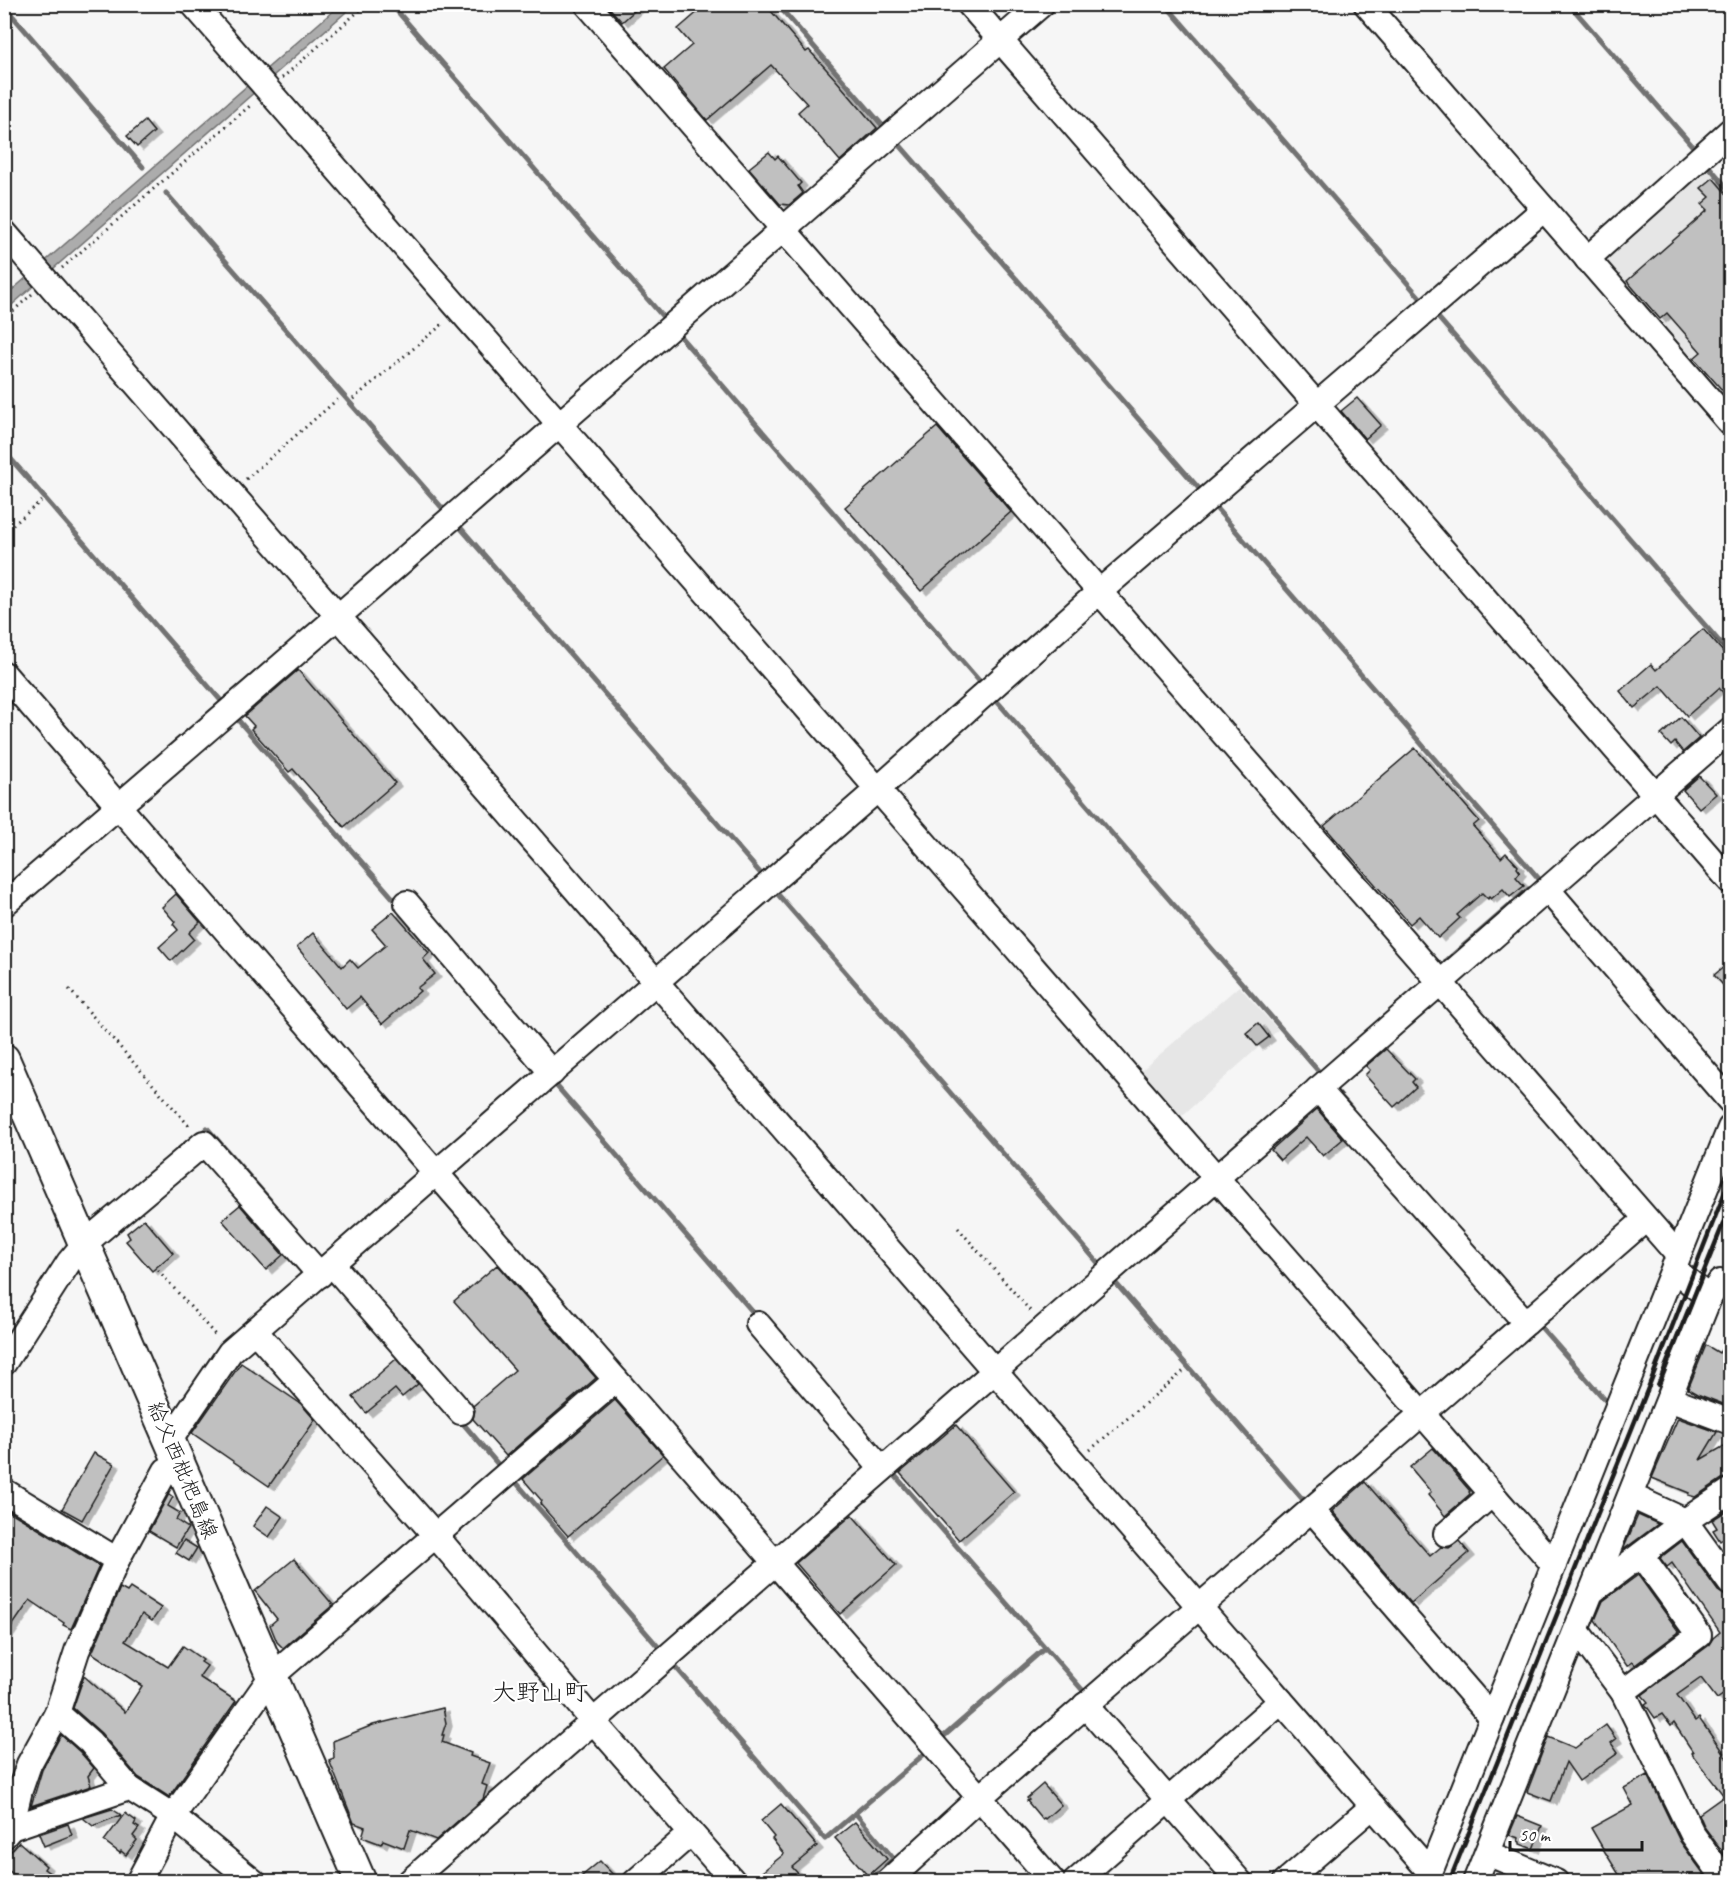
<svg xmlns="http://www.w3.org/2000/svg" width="1735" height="1886" font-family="Caveat,'Klee One',sans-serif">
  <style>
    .built { fill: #e6e6e6 }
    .water { fill: #acacac; stroke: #727272; stroke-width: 1.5 }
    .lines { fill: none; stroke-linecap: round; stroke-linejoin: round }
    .stream { stroke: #727272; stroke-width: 5 }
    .building { fill: #c0c0c0; stroke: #1c1c1c; stroke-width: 1.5; filter: url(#shadow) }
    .minor-casing { stroke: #1c1c1c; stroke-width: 28 }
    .major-casing { stroke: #1c1c1c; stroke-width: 34 }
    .path { stroke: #1c1c1c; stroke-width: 3; stroke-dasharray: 1.5 4.5; stroke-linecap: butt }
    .minor { stroke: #fff; stroke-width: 24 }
    .major { stroke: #fff; stroke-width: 30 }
    .rail { stroke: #1c1c1c; stroke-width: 4.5 }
    .labels { text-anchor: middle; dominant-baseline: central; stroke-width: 4.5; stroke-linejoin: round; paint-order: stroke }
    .street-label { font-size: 21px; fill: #1c1c1c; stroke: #fff }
    .quarter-label { font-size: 24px; fill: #1c1c1c; stroke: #fff }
  </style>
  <defs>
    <filter id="shadow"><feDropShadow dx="6" dy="3.5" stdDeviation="0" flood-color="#0004"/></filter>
  </defs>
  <rect width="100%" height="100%" fill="#f6f6f6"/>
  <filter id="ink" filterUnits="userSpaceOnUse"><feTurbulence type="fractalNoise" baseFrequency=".0167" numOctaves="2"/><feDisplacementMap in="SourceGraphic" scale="12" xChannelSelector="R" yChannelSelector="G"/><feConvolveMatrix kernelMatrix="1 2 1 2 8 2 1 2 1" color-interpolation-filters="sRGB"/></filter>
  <g filter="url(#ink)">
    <g class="built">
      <path d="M1702,162L1730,194V388L1721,396L1601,257Z"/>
      <path d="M1239,986L1278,1030L1175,1122L1135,1076Z"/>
    </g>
    <path class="water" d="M340,5H354L5,311L4,297Z"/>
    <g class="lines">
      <g class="stream">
        <path d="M391,4L664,318"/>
        <path d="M777,4L882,125"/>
        <path d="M1165,4L1423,301"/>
        <path d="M1569,4L1696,150"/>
        <path d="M4,6L143,167"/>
        <path d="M898,143L1202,492"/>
        <path d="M1706,163L1730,191"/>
        <path d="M166,193L444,510"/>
        <path d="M1435,314L1730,654"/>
        <path d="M678,334L981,683"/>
        <path d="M4,451L223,703"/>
        <path d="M1215,507L1540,880"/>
        <path d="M459,526L762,875"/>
        <path d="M995,699L1320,1073"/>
        <path d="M238,720L399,905"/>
        <path d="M775,891L1100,1265"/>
        <path d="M1446,961L1529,889"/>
        <path d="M554,1083L758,1318"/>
        <path d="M1334,1089L1351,1108"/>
        <path d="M203,1132L207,1128L270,1200"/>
        <path d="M1113,1280L1305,1502"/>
        <path d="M1540,1326L1606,1401"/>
        <path d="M460,1420L502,1469L500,1470"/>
        <path d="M891,1471L1085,1693"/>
        <path d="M515,1481L661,1650"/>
        <path d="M673,1664L825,1839L929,1750"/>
        <path d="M938,1732L943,1737L1045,1648"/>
        <path d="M855,1813L894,1859L886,1866"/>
        <path d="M869,1882L877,1874"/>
      </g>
    </g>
    <g class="building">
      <path d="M606,4H642L622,22Z"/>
      <path d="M707,4H765L806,52L809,50L836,80L877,128L840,161L798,112L807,104L771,65L707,120L664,69L692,45L678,29Z"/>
      <path d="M145,121L154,132L137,147L127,136Z"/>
      <path d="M769,152L775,159L778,156L801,183L798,186L803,193L789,205L780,204L749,168Z"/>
      <path d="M1713,178L1731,199V384L1723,391L1694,358L1701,352L1667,313L1660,319L1627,281L1708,210L1702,204L1710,197L1701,188Z"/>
      <path d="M1357,398L1381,425L1365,439L1341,411Z"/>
      <path d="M937,427L1011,512L921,591L845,507Z"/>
      <path d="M1703,629L1731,661V701L1719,688L1687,716L1661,686L1634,708L1620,691L1651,664L1656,670Z"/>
      <path d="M298,670L395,783L344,827L293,769L289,772L251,729L254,726L245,716Z"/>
      <path d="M1681,717L1699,738L1683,752L1675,742L1671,746L1661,735Z"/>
      <path d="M1415,748L1479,821L1473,826L1501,858L1506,853L1518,866L1517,868L1520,872L1516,877L1524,886L1510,897L1503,889L1491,899L1489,897L1488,899L1482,893L1457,915L1460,918L1438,938L1419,916L1410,924L1324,826Z"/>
      <path d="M1699,776L1716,794L1699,808L1683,790Z"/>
      <path d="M176,894L200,922L189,933L194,939L171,961L159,947L178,930L173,924L175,922L162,907Z"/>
      <path d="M393,912L429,953L423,959L435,974L417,988L420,991L382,1024L360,997L346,1009L324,982L325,981L297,947L313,933L342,967L350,959L358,968L386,945L372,929Z"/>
      <path d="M1731,961V994L1714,975Z"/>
      <path d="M1258,1023L1269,1037L1257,1046L1246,1033Z"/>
      <path d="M1386,1049L1415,1079L1412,1082L1416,1087L1394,1107L1365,1075L1370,1070L1366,1066Z"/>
      <path d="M1317,1109L1343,1139L1323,1156L1306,1137L1280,1160L1271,1150Z"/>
      <path d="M240,1205L283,1255L266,1270L222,1220Z"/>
      <path d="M144,1219L173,1253L152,1271L126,1241L130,1238L127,1233Z"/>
      <path d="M497,1265L596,1378L506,1456L473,1419L475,1410L473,1406L515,1370L454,1301Z"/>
      <path d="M1731,1335V1407L1697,1394L1688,1389L1706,1345L1719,1353Z"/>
      <path d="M396,1359L418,1384L402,1397L395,1389L366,1413L353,1397Z"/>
      <path d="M241,1363L301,1404L315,1420L269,1486L192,1433Z"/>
      <path d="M615,1400L663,1455L568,1536L540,1504L542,1501L523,1479Z"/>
      <path d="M1678,1418L1717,1432L1700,1460L1731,1442V1477L1722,1479L1695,1497L1688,1495L1689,1493L1652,1478Z"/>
      <path d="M956,1425L1014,1492L959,1540L900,1473Z"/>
      <path d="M1433,1448L1470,1491L1469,1492L1470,1494L1445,1516L1428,1495L1431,1492L1410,1467Z"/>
      <path d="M94,1453L114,1464L82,1520L62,1509Z"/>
      <path d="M1365,1482L1430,1556L1441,1547L1449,1548L1459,1541L1469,1553L1411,1603L1332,1511Z"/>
      <path d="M169,1494L173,1497L168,1506L180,1513L176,1520L188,1528L176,1547L149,1531Z"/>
      <path d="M267,1506L283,1517L269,1537L253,1526Z"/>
      <path d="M4,1508L99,1566L71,1629L63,1625L64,1623L30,1600L4,1638Z"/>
      <path d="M1731,1508V1551L1723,1539L1720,1541L1713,1530L1717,1528L1712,1520Z"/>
      <path d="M852,1515L896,1565L840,1614L796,1563Z"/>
      <path d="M1638,1515L1658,1524L1623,1550Z"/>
      <path d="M184,1540L197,1548L189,1561L176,1553Z"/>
      <path d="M1682,1541L1718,1591L1726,1596L1731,1603V1689L1717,1699L1701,1678L1677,1695L1695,1721L1699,1718L1731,1764V1863L1705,1828L1699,1814L1724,1796L1691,1753L1693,1752L1674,1723L1671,1726L1662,1714L1655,1718L1645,1704L1648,1702L1642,1695L1708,1646L1713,1638L1720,1632L1672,1563L1667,1567L1660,1558Z"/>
      <path d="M294,1559L333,1605L283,1648L277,1642L270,1625L277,1619L255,1591Z"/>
      <path d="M1638,1575L1679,1632L1635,1665L1633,1662L1627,1666L1595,1620L1603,1601Z"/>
      <path d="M120,1588L127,1592L130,1588L161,1608L152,1621L142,1614L125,1641L168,1667L183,1646L203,1660L201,1662L207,1666L199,1677L236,1701L169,1797L138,1777L101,1733L73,1708L84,1676L125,1712L142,1686L92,1653Z"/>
      <path d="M443,1708L446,1723L442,1735H444L442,1742L471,1753L470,1756L490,1763L482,1784L487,1786L483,1799L436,1840L410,1830L404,1848L383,1840L381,1844L362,1837L365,1827L354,1823L329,1760L334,1758L333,1741L373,1725Z"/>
      <path d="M1606,1725L1616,1739L1611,1743L1618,1753L1579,1781L1566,1762L1551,1801L1527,1792L1548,1737L1575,1748Z"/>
      <path d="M61,1735L80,1752L94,1768L88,1776L91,1786L31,1806L42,1770Z"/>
      <path d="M1648,1775L1680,1841L1709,1881H1623L1605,1852L1591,1828L1633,1805L1624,1788Z"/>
      <path d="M1043,1784L1061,1805L1045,1819L1044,1818L1042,1819L1027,1801L1029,1800L1027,1798Z"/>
      <path d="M781,1804L817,1846L792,1867L805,1881H751L784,1854L772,1839L774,1837L761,1821Z"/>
      <path d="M112,1809L121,1815L93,1826L83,1818Z"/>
      <path d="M125,1813L136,1821L134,1825L139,1828L133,1836L137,1840L126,1855L121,1851L120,1853L104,1841Z"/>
      <path d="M1517,1816L1542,1826L1533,1849L1520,1844V1842L1518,1841L1519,1838L1509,1835Z"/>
      <path d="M855,1822L887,1859L868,1876L835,1838Z"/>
      <path d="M68,1824L72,1835L44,1846L39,1834Z"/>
      <path d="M19,1842L46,1866L44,1869L61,1881H22L4,1867V1859Z"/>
      <path d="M600,1861L619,1881H576Z"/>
    </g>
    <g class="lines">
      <defs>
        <g id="minor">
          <path d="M193,4L1554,1565"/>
          <path d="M587,4L1678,1255"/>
          <path d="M969,4L1730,881"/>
          <path d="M1366,4L1730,423"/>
          <path d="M4,232L1430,1872"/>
          <path d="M1587,259L1730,131"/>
          <path d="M4,674L436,1173L1053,1882"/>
          <path d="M1548,890L1730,1101"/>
          <path d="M407,903L552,1073"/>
          <path d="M4,904C353,607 696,304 1042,4"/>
          <path d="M1318,1089L1526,1323"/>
          <path d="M332,1264L461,1412"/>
          <path d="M1674,1269L1709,1298L1720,1282L1730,1289"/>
          <path d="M758,1324L882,1469"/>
          <path d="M255,1331L436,1536L593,1721L734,1882"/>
          <path d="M4,1363L69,1262L85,1243L204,1143L320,1275"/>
          <path d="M1669,1399L1730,1422"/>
          <path d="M170,1440L230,1352L878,789L1099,592L1544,209"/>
          <path d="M4,1491L117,1560"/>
          <path d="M1631,1496L1685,1521L1730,1583"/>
          <path d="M1312,1510L1492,1718"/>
          <path d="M1446,1534L1492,1494"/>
          <path d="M1594,1590L1685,1521L1730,1491"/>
          <path d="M1577,1631L1623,1692L1693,1835L1727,1882"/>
          <path d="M1623,1692L1699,1635L1641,1555"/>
          <path d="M1085,1705L1240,1882"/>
          <path d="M57,1713L90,1742L129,1788L173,1816L254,1882"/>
          <path d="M11,1828L129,1788"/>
          <path d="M4,1836L11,1828L20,1790L29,1764L57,1713L77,1651L117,1560L166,1470L180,1464"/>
          <path d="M1487,1853L1556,1882"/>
          <path d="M138,1882L173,1816L271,1677L616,1380"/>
          <path d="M409,1882L1730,730"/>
          <path d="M635,1882L691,1833"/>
          <path d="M887,1882L980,1797L1646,1219"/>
          <path d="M1075,1882L1281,1701"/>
          <path d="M1285,1882L1373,1806"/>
          <path d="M1426,1882L1730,1128"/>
          <path d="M1475,1882L1709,1298"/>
        </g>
        <path id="major" d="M4,1059L361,1882"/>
      </defs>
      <use href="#minor" class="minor-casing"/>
      <use href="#major" class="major-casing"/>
      <g class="path">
        <path d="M282,78L367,4"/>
        <path d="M62,268L252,104"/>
        <path d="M4,319L32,294"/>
        <path d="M353,399L444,323"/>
        <path d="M246,479L339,398"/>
        <path d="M4,533L41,501"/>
        <path d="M69,989L191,1128"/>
        <path d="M958,1228L1032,1313"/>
        <path d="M158,1270L216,1336"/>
        <path d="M1090,1450L1185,1370"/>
      </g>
      <use href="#minor" class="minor"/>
      <use href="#major" class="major"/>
      <g class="rail">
        <path d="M1658,1385L1730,1207"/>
        <path d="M1449,1882L1639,1411L1730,1179"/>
      </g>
    </g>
  </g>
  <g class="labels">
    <g class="street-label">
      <text transform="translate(183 1470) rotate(67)">給父西枇杷島線</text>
    </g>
    <g class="quarter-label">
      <text x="540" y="1692">大野山町</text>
    </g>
  </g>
  <rect width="1735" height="1886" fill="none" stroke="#fff" stroke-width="24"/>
  <rect x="12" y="12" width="1711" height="1862" fill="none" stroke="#1c1c1c" stroke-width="2" filter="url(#ink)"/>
  <path d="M1510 1841v9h132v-9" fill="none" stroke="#1c1c1c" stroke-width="3"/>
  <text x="1519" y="1841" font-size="18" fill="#1c1c1c" stroke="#ffffff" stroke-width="4.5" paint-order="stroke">50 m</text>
</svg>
